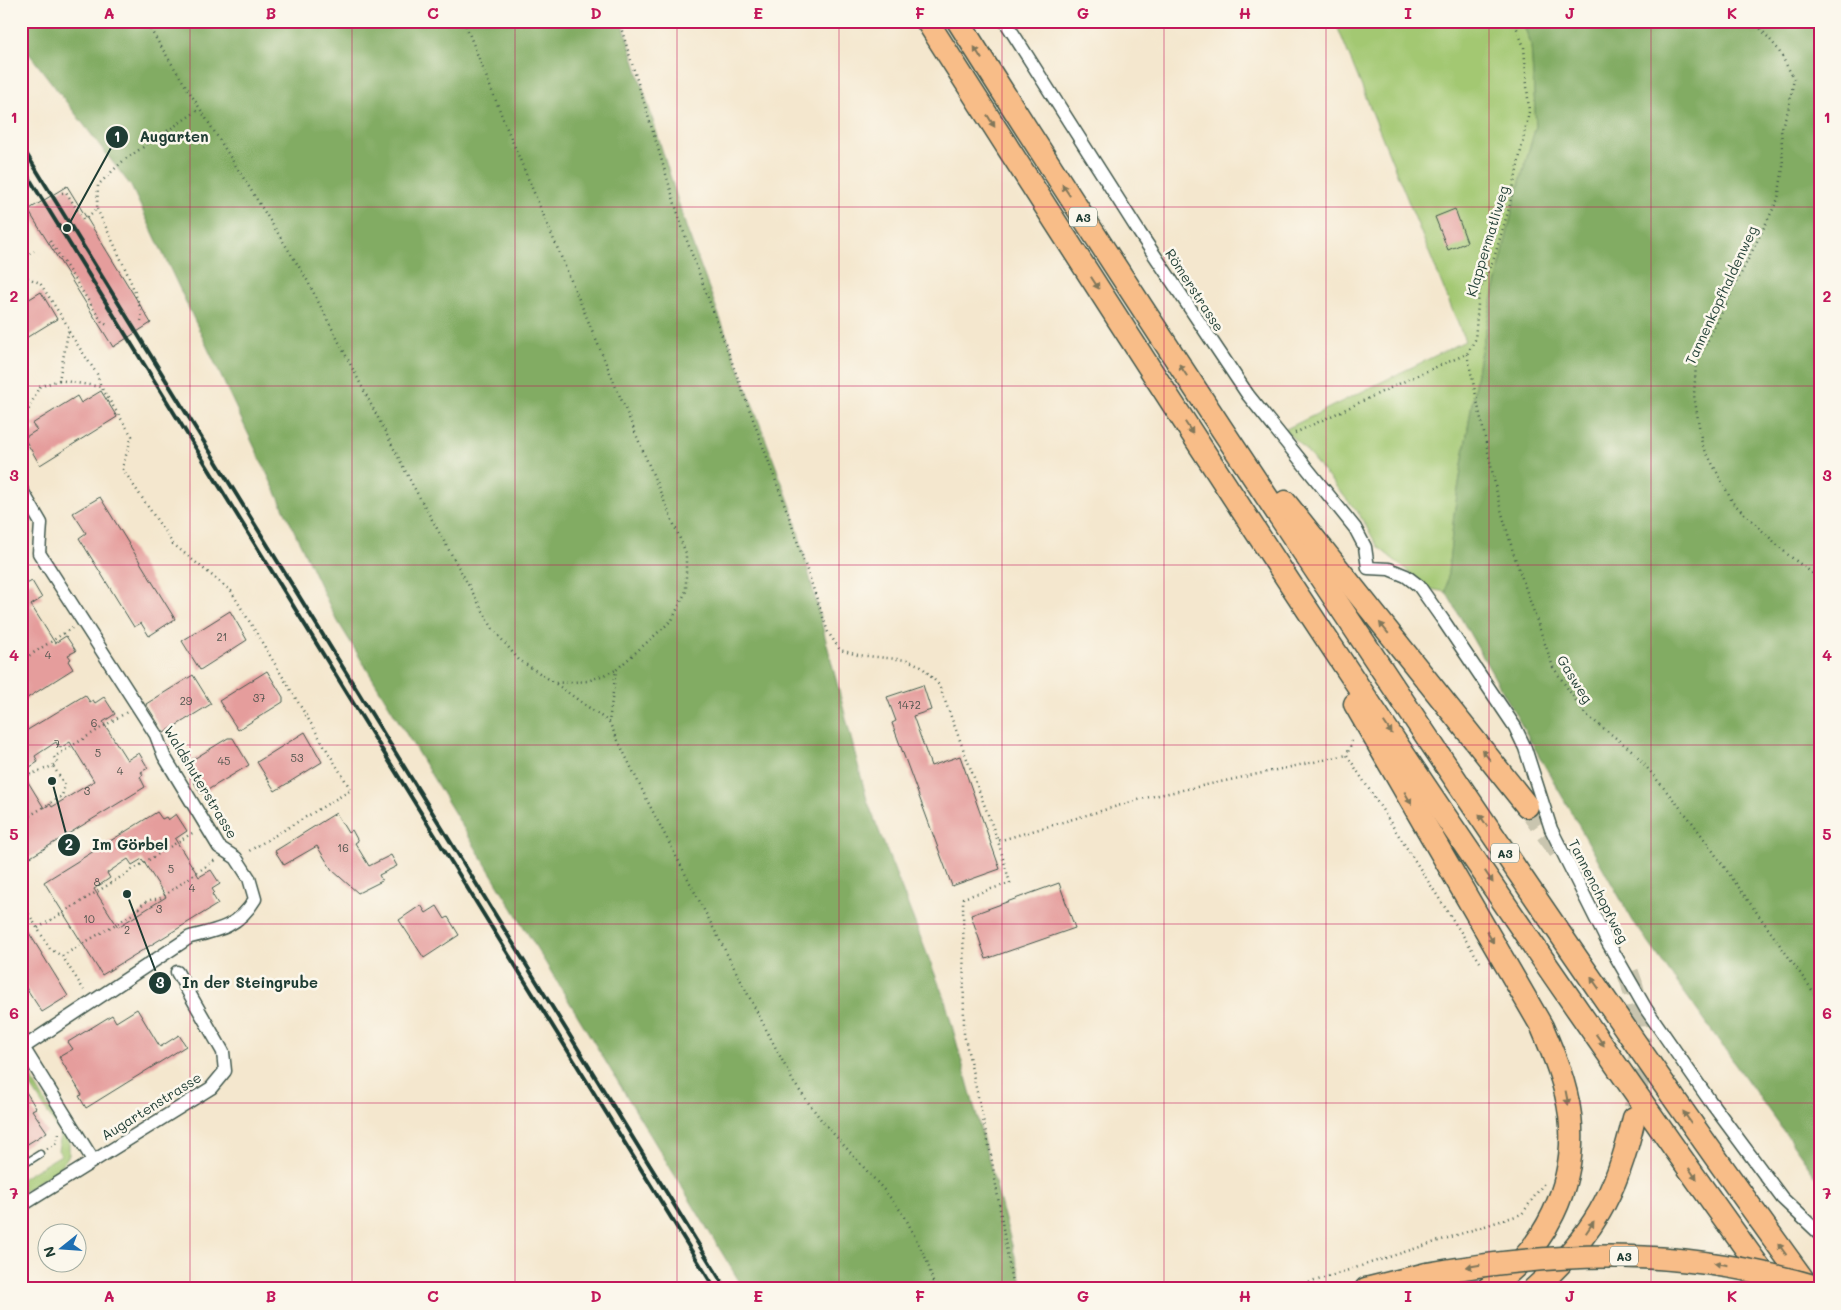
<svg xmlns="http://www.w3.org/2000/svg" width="1841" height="1310" font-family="Mali,sans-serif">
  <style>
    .green { fill: #a3c872; stroke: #618253 }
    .forest { fill: #82ac64; stroke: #50744c }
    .building { fill: #e59d9c; fill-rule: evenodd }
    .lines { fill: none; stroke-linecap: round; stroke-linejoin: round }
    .motorway-tunnel { stroke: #c9c5af; stroke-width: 22; stroke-dasharray: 22 11; stroke-linecap: butt }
    .service-casing { stroke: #3f564b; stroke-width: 9 }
    .minor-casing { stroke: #3f564b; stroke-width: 15 }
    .motorway-casing { stroke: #3f564b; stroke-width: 25 }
    .path { stroke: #3f564b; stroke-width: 2.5; stroke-dasharray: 1 4; stroke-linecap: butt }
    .service { stroke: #fff; stroke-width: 6 }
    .minor { stroke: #fff; stroke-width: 12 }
    .motorway { stroke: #f8bd88; stroke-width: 22 }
    .rail { stroke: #1f3d34; stroke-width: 4 }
    .motorway-bridge-casing { stroke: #3f564b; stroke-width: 25; stroke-linecap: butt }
    .motorway-bridge { stroke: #f8bd88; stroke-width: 22 }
    .oneway { fill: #81775a }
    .grid { fill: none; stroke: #c2185b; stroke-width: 1; stroke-opacity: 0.55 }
    .labels { text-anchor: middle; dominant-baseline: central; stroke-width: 5; stroke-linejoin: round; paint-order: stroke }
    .number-label { font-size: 11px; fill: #50554e }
    .shield { fill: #fbf7ec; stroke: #61756b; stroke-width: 1 }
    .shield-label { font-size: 12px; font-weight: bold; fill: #1f3d34 }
    .street-label { font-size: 14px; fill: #1f3d34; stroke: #fbf7ec }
    .leader { fill: none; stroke: #1f3d34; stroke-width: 2 }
    .callout-dot { fill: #1f3d34; stroke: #fbf7ec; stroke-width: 2 }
    .mark-label { font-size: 15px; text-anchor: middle; font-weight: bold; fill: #fff }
    .callout-label { font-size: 15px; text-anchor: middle; font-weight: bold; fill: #1f3d34; stroke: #fbf7ec; stroke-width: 5; stroke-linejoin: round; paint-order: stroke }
    .neatline { fill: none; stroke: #c2185b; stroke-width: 2 }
    .grid-label { font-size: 16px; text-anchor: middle; font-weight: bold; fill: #c2185b }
  </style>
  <rect width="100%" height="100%" fill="#fbf7ec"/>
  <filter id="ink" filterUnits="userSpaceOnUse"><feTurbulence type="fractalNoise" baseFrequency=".02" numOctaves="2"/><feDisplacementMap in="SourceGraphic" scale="10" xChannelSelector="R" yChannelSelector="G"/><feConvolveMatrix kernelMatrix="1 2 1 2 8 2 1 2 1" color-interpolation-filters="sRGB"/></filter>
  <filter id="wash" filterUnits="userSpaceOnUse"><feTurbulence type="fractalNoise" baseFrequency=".0096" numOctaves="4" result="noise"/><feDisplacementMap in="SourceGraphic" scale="20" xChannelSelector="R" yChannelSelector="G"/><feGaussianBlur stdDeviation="1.12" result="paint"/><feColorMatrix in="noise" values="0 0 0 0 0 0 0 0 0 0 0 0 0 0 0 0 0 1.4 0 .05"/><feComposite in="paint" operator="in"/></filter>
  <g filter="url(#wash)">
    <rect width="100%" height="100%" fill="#f4e7ce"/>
    <g class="green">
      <path d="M1335,21H1522L1531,44L1536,126L1515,199L1479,360L1454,514L1446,592L1430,589L1378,547L1359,514L1302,446L1284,430L1465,341Z"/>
      <path d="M31,1078L69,1142V1155L60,1168L21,1193V1179L61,1155L58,1150L61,1134L27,1080Z"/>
    </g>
    <g class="forest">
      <path d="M21,21H622L687,230L793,512L867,800L945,1000L1024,1289H744L334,615L131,186L21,43Z"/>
      <path d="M1522,21H1820V1182L1633,921L1446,592L1454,514L1479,360L1515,199L1536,126L1531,44Z"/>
    </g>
    <g id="blocks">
      <g class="building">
        <path d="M67,186L151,323L113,347L28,210Z"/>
        <path d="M1455,209L1467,242L1448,250L1435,217Z"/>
        <path d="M41,292L57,319L21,341V304Z"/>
        <path d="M101,391L117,417L40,465L24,438L37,430L32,424L77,396L81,403Z"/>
        <path d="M100,497L175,619L149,636L141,623L134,627L79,538L86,533L73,513Z"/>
        <path d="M32,581L42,598L31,605L55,643L66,636L76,651L68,655L71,659L68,661L73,669L21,702V587Z"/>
        <path d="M230,611L247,640L200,670L182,641Z"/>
        <path d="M267,671L283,697V702L238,730L219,701Z"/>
        <path d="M193,675L211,704L164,733L146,704Z"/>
        <path d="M923,685L931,710L913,716L931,766L960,756L1000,869L952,886L892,723L896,721L887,697Z"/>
        <path d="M85,695L90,702L93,700L95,703L104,697L115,714L103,722L127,760L139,753L148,768L141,772L143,775L140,777L145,787L29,858L21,846V734ZM56,742L60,748L70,742L94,781L52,807L50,804L44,808L22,772L38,762L35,756Z"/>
        <path d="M305,732L322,762L275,791L257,762Z"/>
        <path d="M228,738H233L249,765L201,794L184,765Z"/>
        <path d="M157,812L162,819L166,817L168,820L176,814L187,831L175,839L199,877L211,870L220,884L212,889L214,892L212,894L218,904L102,975L44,882ZM128,859L132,865L142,859L166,897L118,927L94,889L110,878L107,873Z"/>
        <path d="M336,813L348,833L352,830L358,841L355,843L369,866L391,855L397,866L379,875L382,881L358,893L332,870L317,846L284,865L275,851Z"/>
        <path d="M1059,883L1075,928L986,959L971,915Z"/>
        <path d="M421,905L426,913L437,906L445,919L448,917L459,935L424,958L399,920Z"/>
        <path d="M21,920L68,996L42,1012L21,980Z"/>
        <path d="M137,1009L160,1047L179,1035L186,1046L86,1108L79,1096L82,1095L59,1057L73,1049L68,1042L91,1028L112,1015L116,1022Z"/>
        <path d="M21,1084L36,1108L32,1110L47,1132L21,1148Z"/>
      </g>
    </g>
  </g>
  <g filter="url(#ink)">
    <use href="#blocks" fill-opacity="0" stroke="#3f564b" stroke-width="1"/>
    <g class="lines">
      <g class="motorway-tunnel">
        <path d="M1527,806L1563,856"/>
        <path d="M1628,973C1645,1015 1640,1064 1635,1107"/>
      </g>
      <defs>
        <path id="service" d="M21,1166L40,1154"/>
        <g id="minor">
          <path d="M1005,21L1139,232L1248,395L1355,528L1365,547L1368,568L1389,569L1406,576L1419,586L1443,620L1515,727L1525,748L1551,829L1607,941L1646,1009L1710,1101L1782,1198L1820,1234"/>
          <path d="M21,489L41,523L39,553L156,735L164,756L219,847L236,858L249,878L255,899C239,926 220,930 190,937L21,1049"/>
          <path d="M21,1044L93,1160"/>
          <path d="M21,1206L211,1088L225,1071L223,1052L177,972"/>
        </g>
        <g id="motorway">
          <path d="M927,21C1200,450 1477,877 1775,1289"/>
          <path d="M958,21C1089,229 1224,434 1361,638C1507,858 1655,1076 1810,1289"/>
          <path d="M1285,502L1527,806"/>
          <path d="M1355,704L1542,1027C1554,1055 1566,1084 1570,1115C1578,1183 1545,1252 1487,1289"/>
          <path d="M1366,1289L1427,1274"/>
          <path d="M1534,1289C1592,1237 1617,1194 1634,1118"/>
        </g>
      </defs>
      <use href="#service" class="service-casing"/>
      <use href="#minor" class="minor-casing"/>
      <use href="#motorway" class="motorway-casing"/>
      <g class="path">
        <path d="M145,21L306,278L411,482L493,629L519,660L555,683L588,681L616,670"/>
        <path d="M464,21L508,131L686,553V591L672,620L616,670L609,722"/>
        <path d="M619,21L683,230L788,514L828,632L840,650L858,655L907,660L921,666L939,685L998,841"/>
        <path d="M1754,21L1778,49L1794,79L1788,111L1781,128L1783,167L1778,199L1696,364L1694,395L1702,444L1733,503L1787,554L1820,579"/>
        <path d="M62,193L66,192L83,219"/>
        <path d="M97,209C106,228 146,306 141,321"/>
        <path d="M87,217L97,209L98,185L124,160L200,109"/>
        <path d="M50,241L102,322L109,326"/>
        <path d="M21,259L34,251"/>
        <path d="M21,270L28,278L40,283L69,328L59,380L39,387L27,413L21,418"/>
        <path d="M69,332L97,374L101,387"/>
        <path d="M1467,354L1499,503L1514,555L1553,667L1585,714L1634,752L1692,822L1820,1001"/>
        <path d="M59,380L101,387L132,436L122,468L173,544L231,591L351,790L249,851"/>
        <path d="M1295,433L1422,373L1467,354L1475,340L1479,292L1494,258L1509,208L1529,112L1524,47L1514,21"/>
        <path d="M21,661L72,628"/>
        <path d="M556,684L609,722L651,808L794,1083L822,1121L885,1191L904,1215L927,1261L935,1289"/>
        <path d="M1352,741L1347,755L1480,962"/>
        <path d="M21,779C34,771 45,771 57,763L54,757L127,712"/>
        <path d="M21,821L62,796L65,785L53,766"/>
        <path d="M21,901L50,949L62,956L84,990"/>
        <path d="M38,928L194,832"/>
        <path d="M62,956L136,912C142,904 148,898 159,899L215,860"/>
        <path d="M47,1149L57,1143L59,1133"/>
        <path d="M1013,1289L991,1155L964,1034L963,898L1010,883L998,841L1145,798L1347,755"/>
        <path d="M1290,1289L1522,1214L1544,1183"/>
      </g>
      <use href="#service" class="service"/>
      <use href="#minor" class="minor"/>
      <use href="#motorway" class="motorway"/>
      <g class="rail">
        <path d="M21,145L726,1289"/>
        <path d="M21,165L715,1289"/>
      </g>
      <defs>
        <path id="motorway-bridge" d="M1427,1274C1565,1250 1684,1247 1820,1288"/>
      </defs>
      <use href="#motorway-bridge" class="motorway-bridge-casing"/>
      <use href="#motorway-bridge" class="motorway-bridge"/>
    </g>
    <defs><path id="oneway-solid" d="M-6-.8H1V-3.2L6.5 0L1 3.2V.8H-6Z" transform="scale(1.25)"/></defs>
    <g class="oneway">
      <use href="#oneway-solid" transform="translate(978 53) rotate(-122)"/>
      <use href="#oneway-solid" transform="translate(991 121) rotate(58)"/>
      <use href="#oneway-solid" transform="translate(1066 190) rotate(-123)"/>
      <use href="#oneway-solid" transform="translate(1095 283) rotate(57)"/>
      <use href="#oneway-solid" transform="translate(1183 370) rotate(-123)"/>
      <use href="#oneway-solid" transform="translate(1189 428) rotate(57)"/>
      <use href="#oneway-solid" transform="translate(1384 628) rotate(-129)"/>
      <use href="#oneway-solid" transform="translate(1388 728) rotate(56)"/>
      <use href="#oneway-solid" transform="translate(1486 755) rotate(-129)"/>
      <use href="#oneway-solid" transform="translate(1408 798) rotate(61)"/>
      <use href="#oneway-solid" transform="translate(1483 820) rotate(-124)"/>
      <use href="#oneway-solid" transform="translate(1489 877) rotate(56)"/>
      <use href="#oneway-solid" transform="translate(1490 937) rotate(60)"/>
      <use href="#oneway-solid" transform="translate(1595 983) rotate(-125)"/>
      <use href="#oneway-solid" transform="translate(1600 1040) rotate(55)"/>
      <use href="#oneway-solid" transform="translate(1567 1098) rotate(79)"/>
      <use href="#oneway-solid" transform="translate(1687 1117) rotate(-125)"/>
      <use href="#oneway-solid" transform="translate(1693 1174) rotate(55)"/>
      <use href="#oneway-solid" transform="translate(1590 1227) rotate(-56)"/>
      <use href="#oneway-solid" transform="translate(1782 1249) rotate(-126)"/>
      <use href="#oneway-solid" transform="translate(1721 1264) rotate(-171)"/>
      <use href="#oneway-solid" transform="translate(1473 1266) rotate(170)"/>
    </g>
  </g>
  <path class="grid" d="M190,21V1289M352,21V1289M515,21V1289M677,21V1289M839,21V1289M1002,21V1289M1164,21V1289M1326,21V1289M1489,21V1289M1651,21V1289M21,207H1820M21,386H1820M21,565H1820M21,745H1820M21,924H1820M21,1103H1820"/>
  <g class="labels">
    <g class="number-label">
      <text x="222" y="636">21</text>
      <text x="48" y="654">4</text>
      <text x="259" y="697">37</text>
      <text x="186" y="700">29</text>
      <text x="909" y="704">1472</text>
      <text x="94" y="722">6</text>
      <text x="57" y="743">7</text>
      <text x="98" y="752">5</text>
      <text x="297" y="757">53</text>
      <text x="224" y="760">45</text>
      <text x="120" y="770">4</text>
      <text x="87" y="790">3</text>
      <text x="343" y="847">16</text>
      <text x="171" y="868">5</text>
      <text x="97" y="881">8</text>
      <text x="192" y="887">4</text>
      <text x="159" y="908">3</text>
      <text x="89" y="918">10</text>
      <text x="127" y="929">2</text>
    </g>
    <g class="shield">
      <rect x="1069" y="207.5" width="28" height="19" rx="4"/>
      <rect x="1491" y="843.5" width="28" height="19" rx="4"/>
      <rect x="1610" y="1246.5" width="28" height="19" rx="4"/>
    </g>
    <g class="shield-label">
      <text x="1083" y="217">A3</text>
      <text x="1505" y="853">A3</text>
      <text x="1624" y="1256">A3</text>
    </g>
    <g class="street-label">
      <text transform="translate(1487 241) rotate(-73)">Klappermatliweg</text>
      <text transform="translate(1195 290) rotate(57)">Römerstrasse</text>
      <text transform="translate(1721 295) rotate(-65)">Tannenkopfhaldenweg</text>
      <text transform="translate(1575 679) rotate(58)">Gasweg</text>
      <text transform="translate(201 782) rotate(59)">Waldshuterstrasse</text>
      <text transform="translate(1599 891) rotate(63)">Tannenchopfweg</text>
      <text transform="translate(151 1106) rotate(-32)">Augartenstrasse</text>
    </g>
  </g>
  <path class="leader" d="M67 228L117 137M52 781L69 845M127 894L160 983"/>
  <g class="callout-dot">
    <circle cx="67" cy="228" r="5"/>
    <circle cx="52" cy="781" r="5"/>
    <circle cx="127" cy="894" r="5"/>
    <circle cx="117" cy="137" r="12"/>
    <circle cx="69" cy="845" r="12"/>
    <circle cx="160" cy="983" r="12"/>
  </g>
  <g class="mark-label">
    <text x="117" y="142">1</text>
    <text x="69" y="850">2</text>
    <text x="160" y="988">3</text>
  </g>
  <g class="callout-label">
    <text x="174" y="142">Augarten</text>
    <text x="130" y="850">Im Görbel</text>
    <text x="250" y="988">In der Steingrube</text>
  </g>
  <rect width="1841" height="1310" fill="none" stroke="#fbf7ec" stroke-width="55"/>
  <g transform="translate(62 1248) rotate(253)"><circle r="24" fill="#fbf7ec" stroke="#a3ada2"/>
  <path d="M0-4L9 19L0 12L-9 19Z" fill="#1f6fb2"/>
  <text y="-8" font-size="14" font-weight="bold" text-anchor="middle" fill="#1f3d34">N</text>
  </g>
  <rect x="28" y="28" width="1786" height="1254" class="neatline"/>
  <g class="grid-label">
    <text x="109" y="19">A</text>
    <text x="271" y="19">B</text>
    <text x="433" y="19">C</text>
    <text x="596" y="19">D</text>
    <text x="758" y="19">E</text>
    <text x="920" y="19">F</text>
    <text x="1083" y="19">G</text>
    <text x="1245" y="19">H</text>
    <text x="1408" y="19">I</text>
    <text x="1570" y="19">J</text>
    <text x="1732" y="19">K</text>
    <text x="14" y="123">1</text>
    <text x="1827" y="123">1</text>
    <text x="14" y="302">2</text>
    <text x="1827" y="302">2</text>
    <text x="14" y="481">3</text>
    <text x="1827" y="481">3</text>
    <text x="14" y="661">4</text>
    <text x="1827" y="661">4</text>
    <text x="14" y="840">5</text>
    <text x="1827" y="840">5</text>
    <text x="14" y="1019">6</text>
    <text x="1827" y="1019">6</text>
    <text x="14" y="1199">7</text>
    <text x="1827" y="1199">7</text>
    <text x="109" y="1302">A</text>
    <text x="271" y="1302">B</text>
    <text x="433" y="1302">C</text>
    <text x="596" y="1302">D</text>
    <text x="758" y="1302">E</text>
    <text x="920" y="1302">F</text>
    <text x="1083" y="1302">G</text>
    <text x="1245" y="1302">H</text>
    <text x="1408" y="1302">I</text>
    <text x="1570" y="1302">J</text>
    <text x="1732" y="1302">K</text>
  </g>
</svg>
